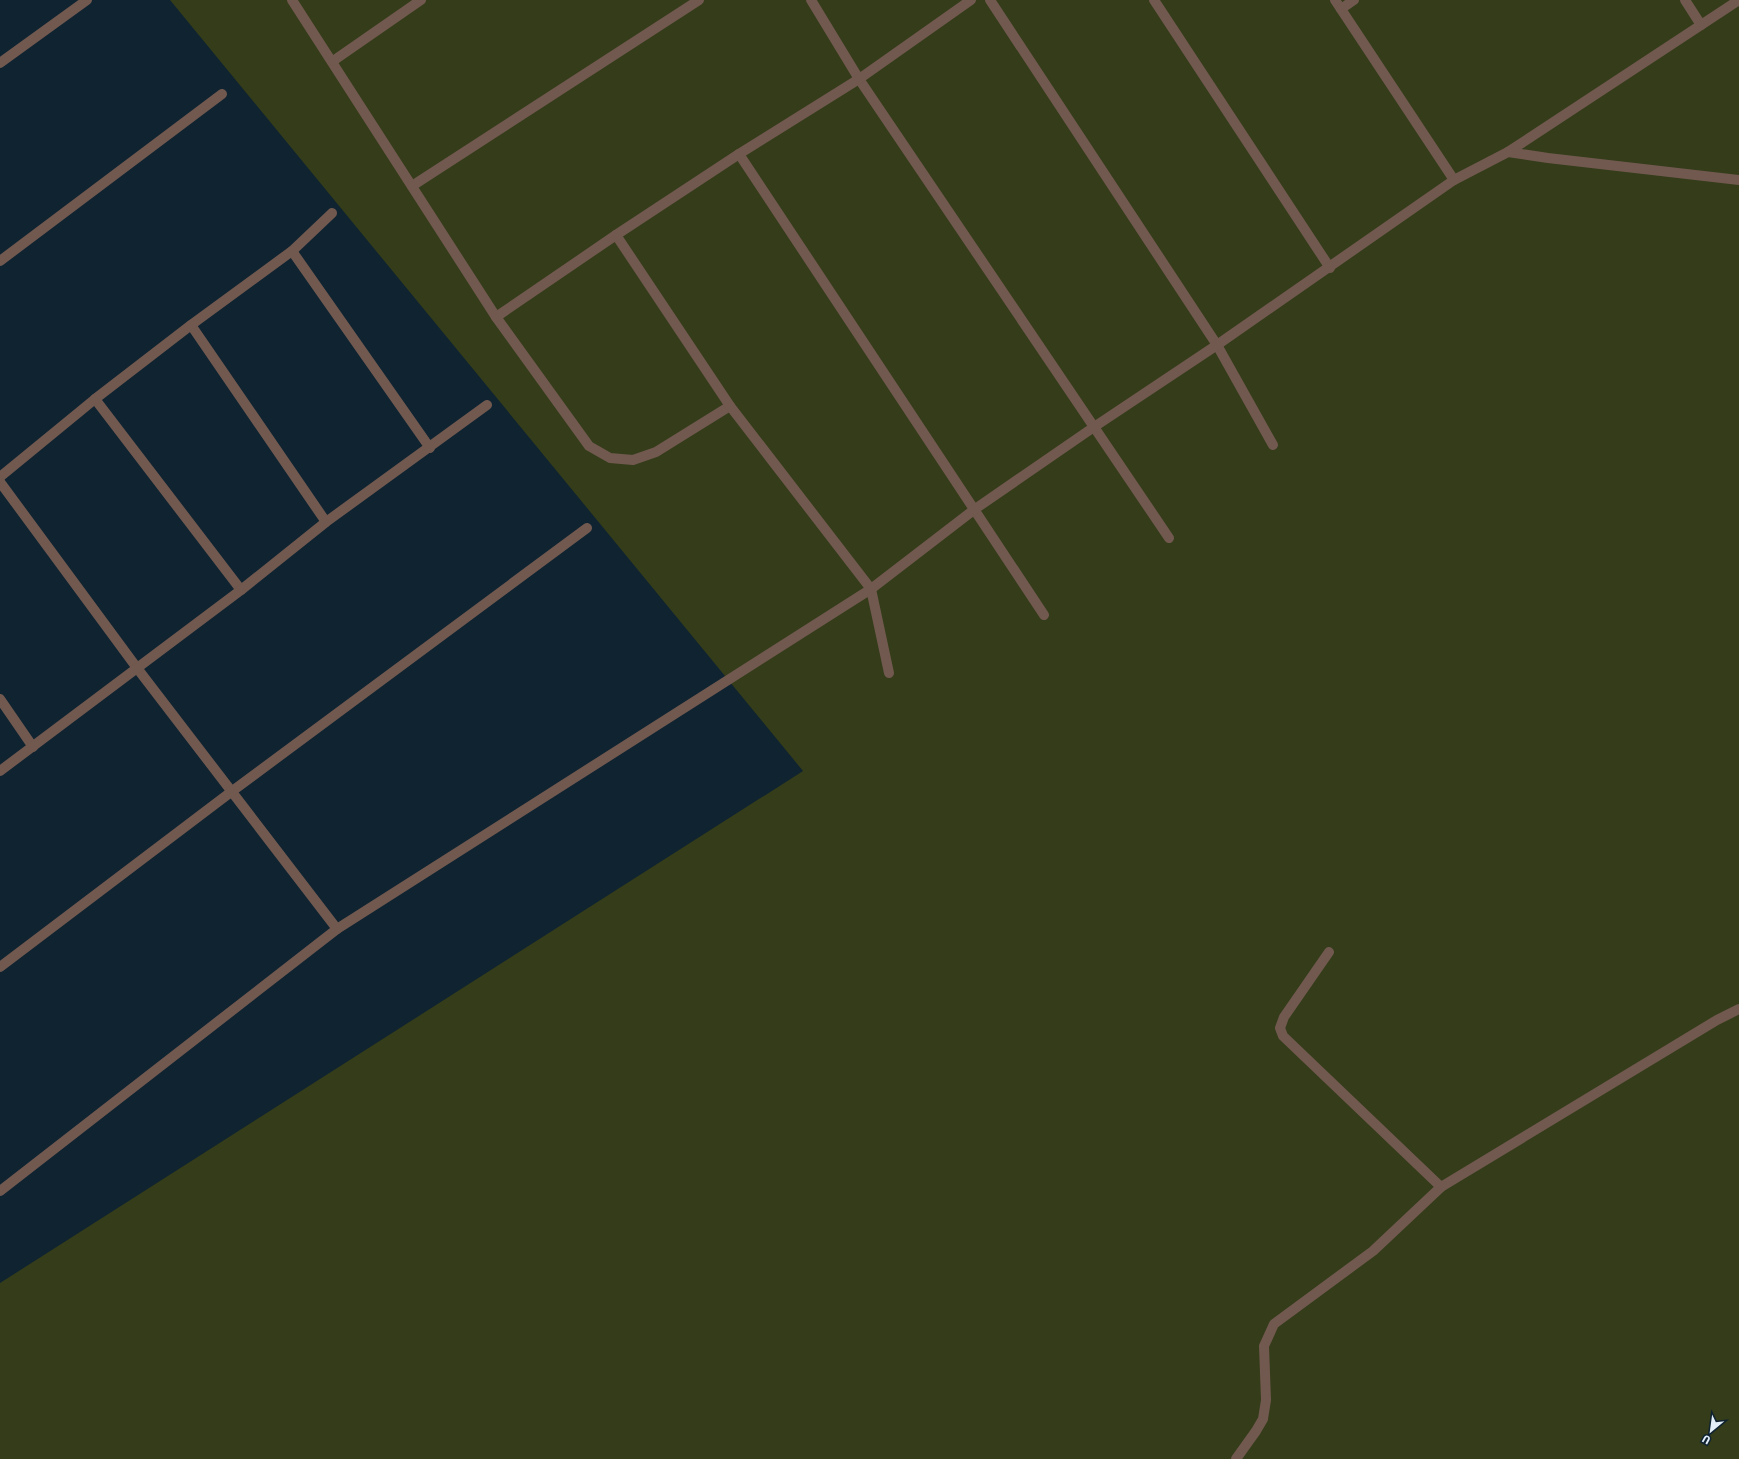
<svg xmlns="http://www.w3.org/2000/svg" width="1739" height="1459" font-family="'Fira Sans',sans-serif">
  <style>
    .green { fill: #343c1a }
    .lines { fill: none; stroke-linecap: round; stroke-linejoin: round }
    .minor { stroke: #71594f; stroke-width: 10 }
  </style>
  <rect width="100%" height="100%" fill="#0f2331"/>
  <path class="green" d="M170,0H1739V1459H0V1283L803,771Z"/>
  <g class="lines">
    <g class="minor">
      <path d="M292,0L496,317L589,446L610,458L633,460L656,452L730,406"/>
      <path d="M811,0L859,79L1169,538"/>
      <path d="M990,0L1217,345L1273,445"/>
      <path d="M1154,0L1330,268"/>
      <path d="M1335,0L1454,180"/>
      <path d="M1685,0L1701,25"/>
      <path d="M1341,9L1354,0"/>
      <path d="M333,61L421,0"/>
      <path d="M0,63L87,0"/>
      <path d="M1508,152L1739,0"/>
      <path d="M739,154L1044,615"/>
      <path d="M412,186L699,0"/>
      <path d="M616,235L730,406L871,589L889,673"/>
      <path d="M292,251L430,448"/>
      <path d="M0,261L222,94"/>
      <path d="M496,317L616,235L739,154L859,79L971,0"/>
      <path d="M191,325L326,522"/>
      <path d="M95,399L241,590"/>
      <path d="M0,477L95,399L191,325L292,251L332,213"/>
      <path d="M0,482L137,668L337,929"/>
      <path d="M0,699L33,747"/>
      <path d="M0,771L241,590L326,522L487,405"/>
      <path d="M1329,952L1284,1017L1280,1028L1283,1036L1441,1187"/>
      <path d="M0,967L231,792L587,528"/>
      <path d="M0,1191L337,929L871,589L975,509L1094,427L1217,345L1454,180L1508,152L1548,158L1739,180"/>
      <path d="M1236,1459L1256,1431L1263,1419L1266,1400L1264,1346L1274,1324L1373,1251L1441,1187L1717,1020L1739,1009"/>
    </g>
  </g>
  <g transform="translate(1711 1431) rotate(209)" stroke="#0f2331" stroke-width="3" paint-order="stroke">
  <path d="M0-3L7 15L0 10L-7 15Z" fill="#e2eef8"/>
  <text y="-6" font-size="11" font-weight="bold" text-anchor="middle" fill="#e2eef8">U</text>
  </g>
</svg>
